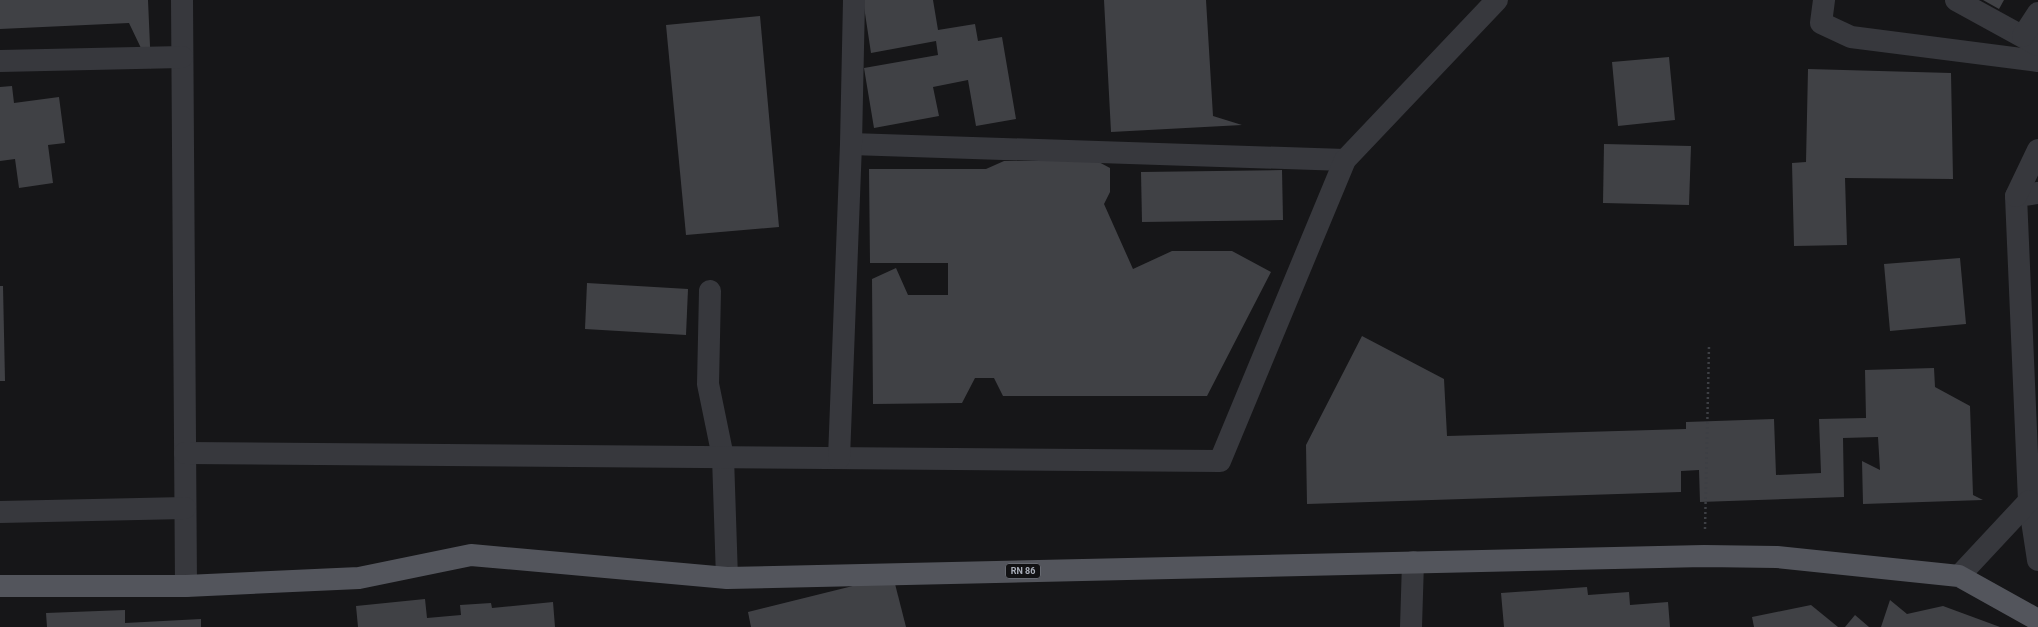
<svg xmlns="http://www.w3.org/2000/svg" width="2038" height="627" font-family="Roboto,sans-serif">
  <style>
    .building { fill: #404145 }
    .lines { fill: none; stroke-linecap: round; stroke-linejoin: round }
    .path { stroke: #3d3f44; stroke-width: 2.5; stroke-dasharray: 2 3; stroke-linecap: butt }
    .minor { stroke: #37383d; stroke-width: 22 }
    .major { stroke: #53555c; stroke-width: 22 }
    .labels { text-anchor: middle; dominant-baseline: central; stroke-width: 4; stroke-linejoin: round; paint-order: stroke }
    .shield { fill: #111113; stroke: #7b7e86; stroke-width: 1 }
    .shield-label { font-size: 9px; font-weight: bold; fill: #a8adb8 }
  </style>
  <rect width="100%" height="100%" fill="#161618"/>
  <g class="building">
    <path d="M0,0H148L151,69L129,23L0,29Z"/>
    <path d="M863,0H933L938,30L975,24L978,41L1002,37L1016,119L976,126L968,80L933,87L939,116L874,128L864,68L938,55L936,41L871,53Z"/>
    <path d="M1104,0H1206L1213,116L1242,125L1111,132Z"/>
    <path d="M1983,0H2004L1999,9Z"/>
    <path d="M760,16L779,227L686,235L666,25Z"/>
    <path d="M1669,57L1675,120L1618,126L1612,62Z"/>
    <path d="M1808,69L1951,73L1953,179L1845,178L1847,245L1794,246L1792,163L1806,162Z"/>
    <path d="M12,86L14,103L59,97L65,143L48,145L53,183L19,188L15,159L0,161V87Z"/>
    <path d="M1604,144L1691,146L1689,205L1603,203Z"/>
    <path d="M1080,152L1110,168V192L1104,204L1133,269L1172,251H1232L1271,272L1207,396H1003L994,378H975L962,403L873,404L872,279L896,268L908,295H948V263H870L869,169H986L1004,161H1059Z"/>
    <path d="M1282,170L1283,220L1142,222L1141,172Z"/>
    <path d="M1960,258L1966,324L1890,331L1884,264Z"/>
    <path d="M587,283L688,289L686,335L585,329Z"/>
    <path d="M0,286H3L5,381H0Z"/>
    <path d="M1362,336L1444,379L1447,436L1686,429V422L1774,419L1776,475L1821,473L1819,419L1866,418L1865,370L1934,368L1935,387L1970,406L1973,495L1983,500L1863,504L1862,461L1880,470L1878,437L1843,438L1844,497L1700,502L1699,470L1681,471V492L1307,504L1306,445Z"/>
    <path d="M893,576L906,627H751L748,612Z"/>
    <path d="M1587,587L1588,595L1629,592L1630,605L1668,602L1670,627H1504L1501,593Z"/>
    <path d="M425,599L427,618L461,615L460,605L491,603L492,608L553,602L555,627H358L356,606Z"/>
    <path d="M1890,600L1907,614L1943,606L2000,627H1881Z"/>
    <path d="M1811,605L1838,627H1754L1752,617Z"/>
    <path d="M125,610V623L201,619V627H47L46,613Z"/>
    <path d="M1855,615L1869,627H1845Z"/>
  </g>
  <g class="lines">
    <path class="path" d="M1705,529L1709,346"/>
    <g class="minor">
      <path d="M182,0L186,586"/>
      <path d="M1824,0L1821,23L1851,37L2038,61"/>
      <path d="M1956,0L2038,45"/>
      <path d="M2023,36L2038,13"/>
      <path d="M0,61L182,57"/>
      <path d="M851,144L1345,160"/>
      <path d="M2038,193L2016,196L2029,501L2038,560"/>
      <path d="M2016,196L2038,150"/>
      <path d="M710,291L708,384L723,457L727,578"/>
      <path d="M185,453L1220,461L1345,160L1497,0"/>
      <path d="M839,458L851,144L854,0"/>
      <path d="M0,512L185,508"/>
      <path d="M1959,576L2029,501"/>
      <path d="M1411,627L1413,562"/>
    </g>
    <path class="major" d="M0,586H186L359,578L471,555L727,578L1704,556L1777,557L1959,576L2038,620"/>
  </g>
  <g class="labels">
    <rect class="shield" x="1006" y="564" width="34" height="14" rx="3"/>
    <g class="shield-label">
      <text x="1023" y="571">RN 86</text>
    </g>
  </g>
</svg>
